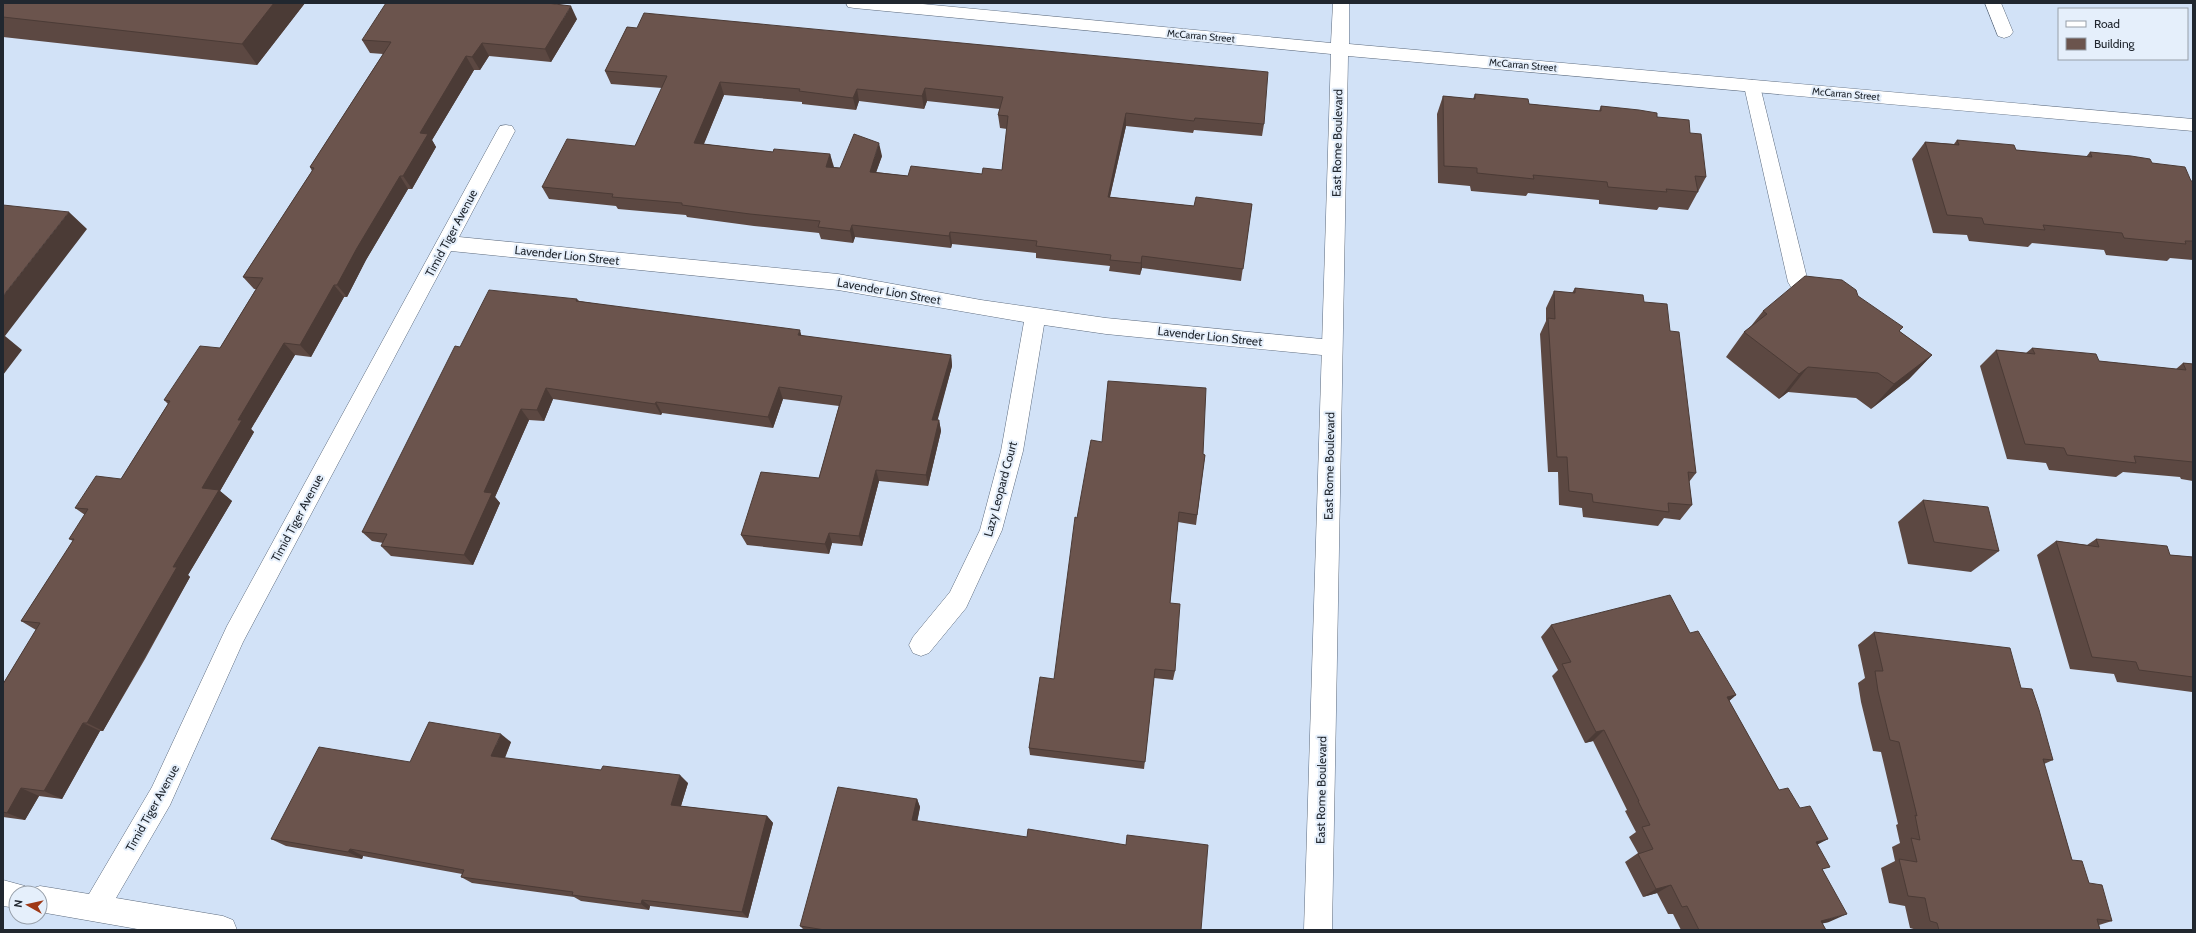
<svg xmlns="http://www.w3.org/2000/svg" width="2196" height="933" font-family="Cabin,sans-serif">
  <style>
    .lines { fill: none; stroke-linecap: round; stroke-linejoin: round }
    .service-casing { stroke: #5d6b7e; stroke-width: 1 }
    .minor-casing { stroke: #5d6b7e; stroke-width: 1 }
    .tertiary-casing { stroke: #5d6b7e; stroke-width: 1 }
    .service { fill: #fff; fill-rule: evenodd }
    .minor { fill: #fff; fill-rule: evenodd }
    .tertiary { fill: #fff; fill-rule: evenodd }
    .wall { fill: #5c4842; fill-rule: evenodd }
    .shaded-wall { fill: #4b3b36 }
    .building { fill: #6b544d; stroke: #4b3b36; fill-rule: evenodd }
    .labels { text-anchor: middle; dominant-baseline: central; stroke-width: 4; stroke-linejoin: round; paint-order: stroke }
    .far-street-label { font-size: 10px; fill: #21272f; stroke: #e5effb }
    .street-label { font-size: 12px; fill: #21272f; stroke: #e5effb }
  </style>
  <rect width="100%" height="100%" fill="#d2e2f7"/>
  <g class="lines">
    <defs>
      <path id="service" d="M1752,80L1758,82L1760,86L1808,282L1805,287L1798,289L1791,287L1788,282L1744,86L1746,82Z"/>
      <g id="minor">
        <path d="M1985,3H2001L2013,32L2010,36L2004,38L1998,36Z"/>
        <path d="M506,125L512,126L515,131L459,237L838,274L981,300L1106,318L1332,340L1339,342L1342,348L1339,354L1332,356L1106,334L1044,325L1023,451L1002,530L966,608L929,653L921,656L913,653L909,645L913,637L950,592L980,530L1001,451L1024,322L838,290L451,251L243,642L170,805L116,898L223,916L233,920L237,930H143L40,912V893H29L30,889L40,886L89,894L152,787L227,626L497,131L500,126Z"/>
        <path d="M3,880L25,886L29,893H16V908L3,906Z"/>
      </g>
      <path id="tertiary" d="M846,3H912L1331,43L1333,3H1349V44L2193,119V131L1348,56L1332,930H1304L1331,54L854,8L848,7Z"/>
    </defs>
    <use href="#service" class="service-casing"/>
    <use href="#minor" class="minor-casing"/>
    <use href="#tertiary" class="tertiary-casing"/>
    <use href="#service" class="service"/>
    <use href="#minor" class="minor"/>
    <use href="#tertiary" class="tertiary"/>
  </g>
  <g class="wall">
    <path d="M3,3H305L257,65L3,37Z"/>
    <path d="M577,19L551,62L489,56L480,70H474L432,140L436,147L412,189H408L366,260L347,297H344L311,357L295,355L251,429L254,432L220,491L232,501L188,575L190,577L145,659L103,731H100L62,799L39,796L25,820L3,817V684L36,630L21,621L73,541L69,539L85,515L75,508L121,479L168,404L164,400L220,348L256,289H254L243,277L312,171L310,167L383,54L370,53L362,40Z"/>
    <path d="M627,27L1264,124L1262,136L1194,130L1193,133L1126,126L1110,197L1194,206L1252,204L1241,281L1142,268L1140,275L1109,271L1110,266L1036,258V253L952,244L951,248L855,237L853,243L821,239L819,233L754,226L687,217L686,215L618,209L616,206L549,199L542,187L635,146L662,88L611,84L605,71ZM724,95L802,102V104L856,110L859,101L924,109L927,101L1000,109L998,115L1000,128L1007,129L1002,170L982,174L908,176L876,172L882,156L840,168L833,167L830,154L773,152L704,144Z"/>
    <path d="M1475,94L1529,104L1599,111L1601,106L1657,117L1690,133L1706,177L1688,210L1659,207L1657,210L1599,204V200L1528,193L1526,196L1471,191L1470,186L1438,183L1437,114L1443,96L1473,99Z"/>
    <path d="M1957,140L2016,150L2086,157L2090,152L2152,163L2191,181H2193V260L2170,258L2167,261L2106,255L2104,250L2032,243L2028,247L1969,241L1967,235L1933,233L1912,159L1925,142L1954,144Z"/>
    <path d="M1575,288L1644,302L1670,331L1696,473L1689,482L1692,505L1680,520L1664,518L1658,526L1583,517L1582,508L1559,505L1558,472H1548L1540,334L1546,321V308L1554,291L1572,293Z"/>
    <path d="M1858,296L1899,331L1932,355L1909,379L1871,409L1856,398L1788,392L1779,399L1726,357L1744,332L1751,326L1763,311Z"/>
    <path d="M577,299L579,301L802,336L951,355L952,366L937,420H939L941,431L928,486L879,481L862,546L832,543L829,554L747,545L741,535L819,478L839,406L783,399L773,428L662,413L661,415L553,399L544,421L529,420L495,497L500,503L473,565L391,556L381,546L383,543L372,541L362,532L460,347Z"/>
    <path d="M2032,348L2099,361L2176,369L2183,363L2193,364V481L2181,479L2180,477L2123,472L2116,477L2049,470L2046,463L2007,459L1980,366L1996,350L2026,353Z"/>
    <path d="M1203,454L1205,455L1196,525L1178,522L1170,603L1175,671L1173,680L1154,678L1144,769L1030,755L1029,748L1054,679Z"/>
    <path d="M1923,500L1999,551L1971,572L1908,564L1898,522Z"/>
    <path d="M2096,539L2170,555L2193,557V691L2192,692L2117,682L2114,674L2070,669L2037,555L2056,541L2087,545Z"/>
    <path d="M1551,625L1690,633L1736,695L1729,701L1779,790L1800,808L1828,839L1817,844L1823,871L1829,922L1822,923L1826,930H1681L1673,914H1668L1657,893L1643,897L1625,862L1638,853L1629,837L1636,832L1625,811L1627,810L1593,741L1585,743L1552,676L1558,670L1541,637Z"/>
    <path d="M1874,632L2021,688L2053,760L2044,764L2072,860L2089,883L2112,921L2099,925L2100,930H1917L1910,928L1905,906L1889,903L1881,868L1895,861L1892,847L1900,843L1896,825L1898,824L1881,752L1873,751L1861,702L1858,683L1865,678L1858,645Z"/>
    <path d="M511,742L505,758L688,783L681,806L767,816L773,823L748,918L650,906L649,910L581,901L574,897L472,883L461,877L462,874L363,856L362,859L286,846L271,839L410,762Z"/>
    <path d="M917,799L920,807L917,821L1201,930H804L800,926Z"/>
  </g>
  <g class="shaded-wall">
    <path d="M274,3H305L257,65L242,44Z"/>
    <path d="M571,6L577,19L551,62L545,49Z"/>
    <path d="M482,43L489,56L480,70L472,57Z"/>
    <path d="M466,56L474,70L432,140L436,147L412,189L403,176L420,133Z"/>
    <path d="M720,82L724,95L699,155L694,143Z"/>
    <path d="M925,88L927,101L924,109L922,96Z"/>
    <path d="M857,89L859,101L856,110L853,98Z"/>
    <path d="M1126,113V126L1107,209L1108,197Z"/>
    <path d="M879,143L882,156L872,184L870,172Z"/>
    <path d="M830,154L834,167L829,179L826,167Z"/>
    <path d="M400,176L408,189L366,260L347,297L337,285L357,248Z"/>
    <path d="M69,212L87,229L5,336L22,350L3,375V296Z"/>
    <path d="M852,225L855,237L853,243L850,231Z"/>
    <path d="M950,232L952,244L951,248L949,236Z"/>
    <path d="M1142,256V268L1140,275L1141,263Z"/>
    <path d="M334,285L344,297L311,357L300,345Z"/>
    <path d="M800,330L803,342L798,335Z"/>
    <path d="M284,343L295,355L251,429L254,432L220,491L232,501L188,575L190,577L103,731L87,723L173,567L202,488L238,420Z"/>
    <path d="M951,355L952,366L935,430L932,420Z"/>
    <path d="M1932,355L1909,379L1871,409L1894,384Z"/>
    <path d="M1808,367L1788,392L1779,399L1799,374Z"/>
    <path d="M779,387L783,399L773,428L768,417Z"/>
    <path d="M546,388L553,399L544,421L537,410Z"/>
    <path d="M656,402L662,413L661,415L655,404Z"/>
    <path d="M521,409L529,420L495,497L500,503L473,565L464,555L484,492Z"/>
    <path d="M939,420L941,431L928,486L926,475Z"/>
    <path d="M876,470L879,481L862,546L859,536Z"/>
    <path d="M829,533L832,543L829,554L825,544Z"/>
    <path d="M1736,695L1722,707L1727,697Z"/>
    <path d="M83,723L100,731L62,799L44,791Z"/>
    <path d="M1604,730L1593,741L1585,743L1596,732Z"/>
    <path d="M501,734L511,742L502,764L491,756Z"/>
    <path d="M680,775L688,783L679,812L671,805Z"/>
    <path d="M21,788L39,796L25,820L7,813Z"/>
    <path d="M917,799L920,807L916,828L912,820Z"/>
    <path d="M767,816L773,823L748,918L742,912Z"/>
    <path d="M1828,839L1811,848L1816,842Z"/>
    <path d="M350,849L363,856L362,859L348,852Z"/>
    <path d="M1671,885L1657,893L1643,897L1656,889Z"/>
    <path d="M642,900L650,906L649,910L641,904Z"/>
    <path d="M1847,914L1829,922L1804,928L1821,921Z"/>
  </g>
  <g class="building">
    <path d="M3,3H274L242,44L3,17Z"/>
    <path d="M386,3H547L571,6L545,49L482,43L472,57L466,56L420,133L428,134L403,176H400L357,248L337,285H334L300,345L284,343L238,420H242L202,488L219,490L173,567H177L87,723H83L44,791L21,788L7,813L3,812V684L40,623L21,621L74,539H69L88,509L75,508L96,476L121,479L170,401L164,400L200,346L220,348L263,278L243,277L314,168L310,167L391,42L362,40Z"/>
    <path d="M644,13L1268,72L1264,124L1195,118L1194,121L1126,113L1108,197L1194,206L1196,197L1252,204L1243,269L1142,256L1141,263L1110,260L1111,255L1036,246L1037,241L950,232L949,236L852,225L850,231L818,227L820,221L750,214L682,205V203L612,197L613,194L542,187L567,139L635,146L667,76L605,71L627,27L637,28ZM720,82L800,89L799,91L853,98L857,89L922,96L925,88L1003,97L998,115L1008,116L1002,170L983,168L982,174L911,166L908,176L870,172L879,143L854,134L840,168L826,167L830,154L774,149L773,152L694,143Z"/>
    <path d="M1475,94L1528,99L1529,104L1601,111V106L1639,110L1657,113V117L1689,120L1690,133L1701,134L1706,177L1695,176L1698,192L1666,189L1667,192L1608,187L1607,182L1533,175L1534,179L1477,173V168L1444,166L1443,96L1475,99Z"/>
    <path d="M1957,140L2014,145L2016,150L2092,157L2090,152L2131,156L2150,159L2152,163L2185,167L2191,181H2193V241H2185L2186,244L2124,238L2122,233L2043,225L2045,230L1984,224L1982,218L1947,215L1925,142L1959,145Z"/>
    <path d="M3,205L69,212L3,296Z"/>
    <path d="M1805,276L1842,280L1856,290L1858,296L1903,327L1899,331L1932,355L1894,384L1878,373L1808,367L1799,374L1744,332L1767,314L1763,311Z"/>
    <path d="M1575,288L1643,295L1644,302L1667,304L1670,331L1679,332L1696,473L1688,472L1692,505L1668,503L1669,512L1593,502L1592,494L1569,491L1567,457H1557L1548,318L1555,319L1554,291L1575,293Z"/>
    <path d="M489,290L577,299L576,301L800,330L798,335L951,355L932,420H939L926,475L876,470L859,536L829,533L825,544L741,535L761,472L819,478L842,396L779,387L768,417L656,402L655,404L546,388L537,410L521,409L484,492L492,493L464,555L381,546L387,534L362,532L455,346L460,347Z"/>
    <path d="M2032,348L2096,354L2099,361L2186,370L2183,363L2193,364V462L2134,456L2136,463L2067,455L2064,448L2025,444L1996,350L2035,354Z"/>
    <path d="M1108,381L1206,388L1203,454L1205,455L1197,515L1179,512L1170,603L1180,604L1175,671L1155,669L1145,762L1029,748L1040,677L1054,679L1075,517L1077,518L1091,440L1102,442Z"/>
    <path d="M1923,500L1988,507L1999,551L1934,542Z"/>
    <path d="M2096,539L2167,546L2170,555L2193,557V677L2139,670L2136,662L2092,657L2056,541L2099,547Z"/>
    <path d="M1670,595L1690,633L1698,631L1736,695L1727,697L1779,790L1788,788L1800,808L1810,806L1828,839L1816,842L1830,867L1822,869L1847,914L1821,921L1826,930H1699L1687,906L1682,907L1671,885L1656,889L1638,854L1653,849L1642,827L1650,825L1638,801H1639L1604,730L1596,732L1562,664L1571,662L1551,625Z"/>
    <path d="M1874,632L2010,648L2021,688L2032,689L2039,710L2053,760L2043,759L2072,860L2082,861L2089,883L2102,885L2112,921L2097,919L2100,930H1939L1937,923L1930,921L1925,898L1908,896L1899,859L1917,862L1911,838L1920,840L1915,815L1917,816L1899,742L1890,740L1878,691L1875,671H1883Z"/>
    <path d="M429,722L501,734L491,756L601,770L603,766L680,775L671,805L767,816L742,912L642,900L641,904L572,895L573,892L461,877L464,870L350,849L348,852L271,839L319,747L410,762Z"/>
    <path d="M838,787L917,799L912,820L1027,837L1028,829L1126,845L1127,835L1208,845L1201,930H825L800,926Z"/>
  </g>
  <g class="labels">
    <g class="far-street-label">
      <text transform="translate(1201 36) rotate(5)">McCarran Street</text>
      <text transform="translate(1523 65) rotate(5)">McCarran Street</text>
      <text transform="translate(1846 94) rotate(5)">McCarran Street</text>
    </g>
    <g class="street-label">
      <text transform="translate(1337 143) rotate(-89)">East Rome Boulevard</text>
      <text transform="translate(451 233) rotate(-62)">Timid Tiger Avenue</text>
      <text transform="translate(567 255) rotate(6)">Lavender Lion Street</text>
      <text transform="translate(889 291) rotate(10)">Lavender Lion Street</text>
      <text transform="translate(1210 336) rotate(6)">Lavender Lion Street</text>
      <text transform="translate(1329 466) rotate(-89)">East Rome Boulevard</text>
      <text transform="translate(1000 489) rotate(-75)">Lazy Leopard Court</text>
      <text transform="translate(297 518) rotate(-62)">Timid Tiger Avenue</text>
      <text transform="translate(1321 790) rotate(-89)">East Rome Boulevard</text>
      <text transform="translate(152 808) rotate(-61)">Timid Tiger Avenue</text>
    </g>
  </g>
  <rect width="2196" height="933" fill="none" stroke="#21272f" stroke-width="8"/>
  <rect x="2058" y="8" width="130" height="52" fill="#e5effb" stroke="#979fa9"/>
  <rect x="2066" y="21" width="20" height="6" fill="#ffffff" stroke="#979fa9"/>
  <text x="2094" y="28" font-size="12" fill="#21272f">Road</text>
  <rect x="2066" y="38" width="20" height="12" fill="#6b544d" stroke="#979fa9"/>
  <text x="2094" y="48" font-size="12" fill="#21272f">Building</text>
  <g transform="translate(28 905) rotate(278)"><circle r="19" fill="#e5effb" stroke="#979fa9"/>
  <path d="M0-3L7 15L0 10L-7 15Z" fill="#9f3815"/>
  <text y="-6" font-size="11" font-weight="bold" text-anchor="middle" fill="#21272f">N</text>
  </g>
</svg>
